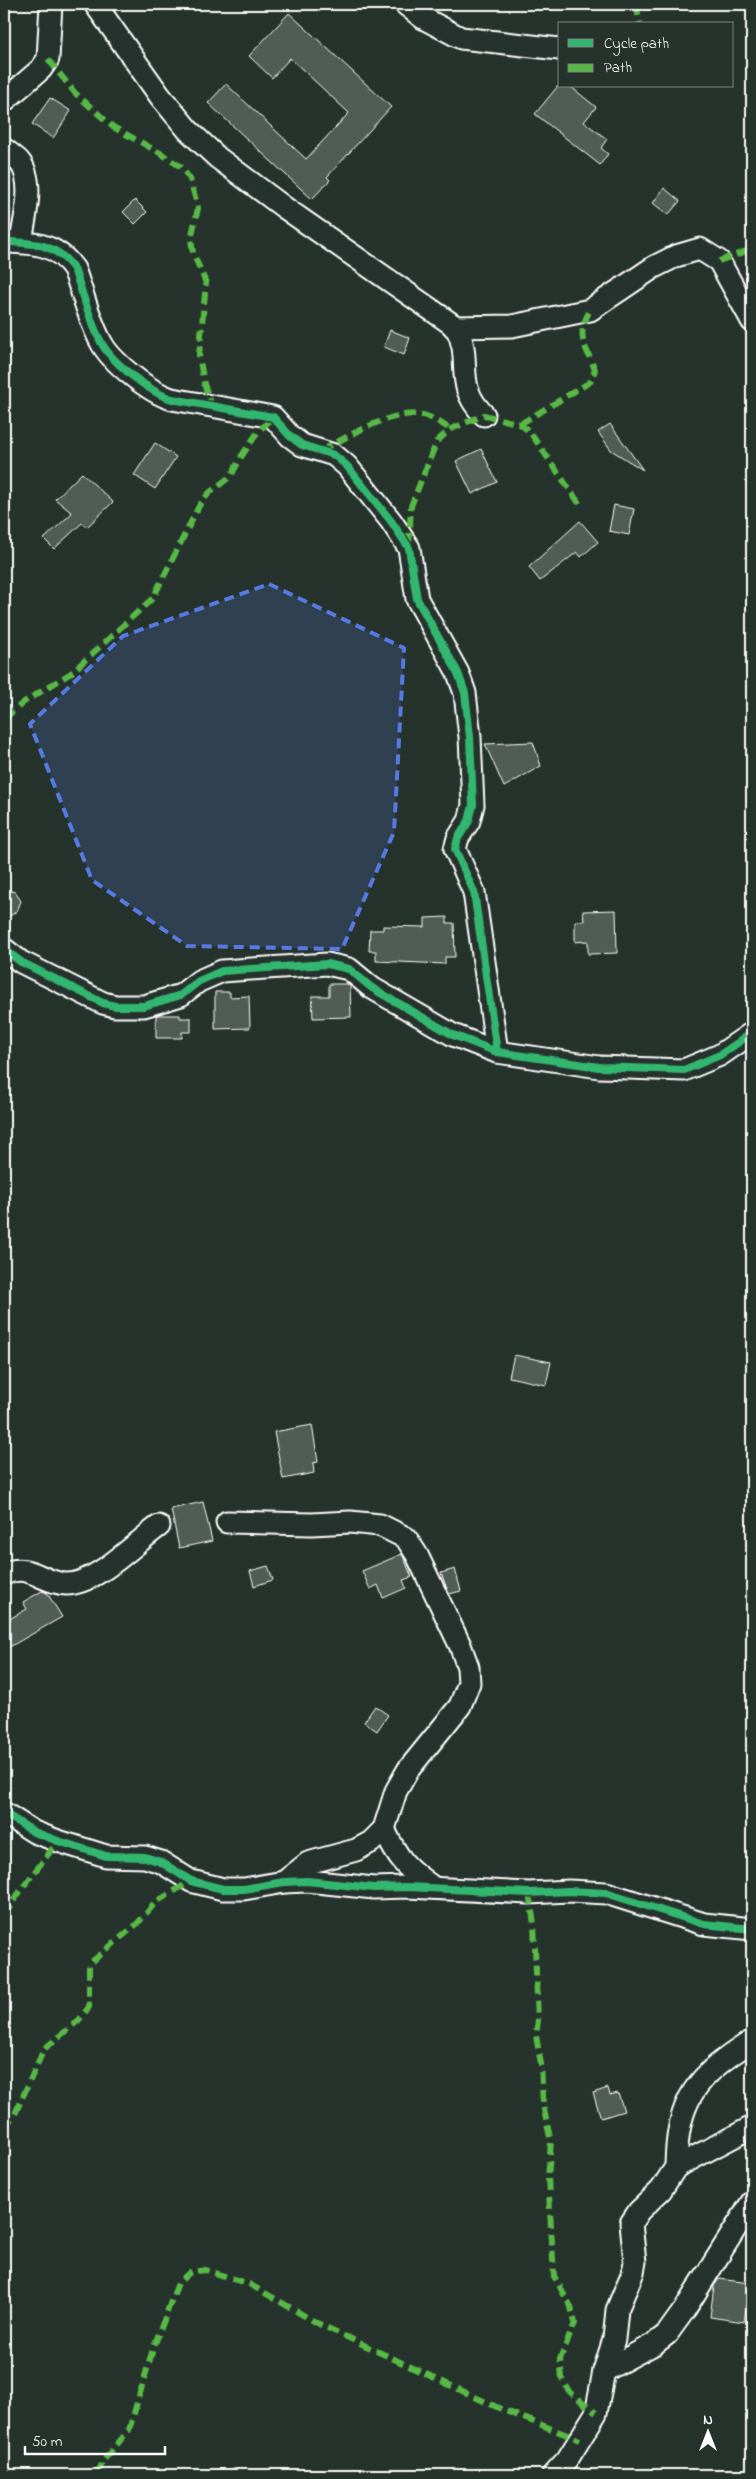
<svg xmlns="http://www.w3.org/2000/svg" width="756" height="2479" font-family="'Indie Flower',sans-serif">
  <style>
    .building { fill: #515c57; stroke: #fff }
    .lines { fill: none; stroke-linecap: round; stroke-linejoin: round }
    .minor-casing { stroke: #fff; stroke-width: 25 }
    .minor { stroke: #26332d; stroke-width: 21 }
    .quiet { stroke: #58b947; stroke-width: 6; stroke-dasharray: 12 6; stroke-linecap: butt }
    .cycleway-casing { stroke: #26332d; stroke-width: 11 }
    .cycleway { stroke: #33b770; stroke-width: 8 }
    .marked { fill: #567ae2; fill-opacity: 0.2; stroke: #567ae2; stroke-width: 4; stroke-dasharray: 10 6; stroke-linejoin: round }
  </style>
  <rect width="100%" height="100%" fill="#26332d"/>
  <filter id="ink" filterUnits="userSpaceOnUse"><feTurbulence type="fractalNoise" baseFrequency=".02" numOctaves="2"/><feDisplacementMap in="SourceGraphic" scale="10" xChannelSelector="R" yChannelSelector="G"/><feConvolveMatrix kernelMatrix="1 2 1 2 8 2 1 2 1" color-interpolation-filters="sRGB"/></filter>
  <g filter="url(#ink)">
    <g class="building">
      <path d="M289,13L391,107L327,177L330,180L312,199L208,103L226,84L306,159L349,113L290,58L272,78L249,56Z"/>
      <path d="M558,86H570L596,107L584,122L607,139L601,148L608,154L600,165L535,114Z"/>
      <path d="M50,98L71,111L53,138L32,124Z"/>
      <path d="M664,188L680,201L668,215L653,203Z"/>
      <path d="M135,200L147,212L135,224L123,212Z"/>
      <path d="M390,330L410,338L404,355L384,347Z"/>
      <path d="M610,424L643,470L611,450L598,432Z"/>
      <path d="M155,443L176,457L155,489L134,475Z"/>
      <path d="M481,449L497,482L472,494L456,461Z"/>
      <path d="M82,473L113,502L87,527L82,523L54,549L44,539L72,513L55,499Z"/>
      <path d="M614,505L634,509L629,535L609,531Z"/>
      <path d="M580,521L598,542L581,557L577,552L540,581L529,567Z"/>
      <path d="M533,742L541,766L504,787L485,744Z"/>
      <path d="M4,889L15,892L21,901L17,911L4,920Z"/>
      <path d="M616,910L617,953L588,954V941L575,942V921H584L583,911Z"/>
      <path d="M447,917V923H454L455,957H445V964L376,961V951H369L370,930H383V926L425,927V918Z"/>
      <path d="M329,984H347L350,986L351,1017L313,1018L312,996H329Z"/>
      <path d="M215,992H230V997L249,996L250,1028L215,1029Z"/>
      <path d="M156,1015H180V1018H191V1032H182V1038H156Z"/>
      <path d="M514,1355L551,1362L546,1385L509,1377Z"/>
      <path d="M312,1425L318,1462L313,1463L314,1473L283,1479L274,1432Z"/>
      <path d="M203,1502L212,1541L179,1548L171,1509Z"/>
      <path d="M402,1554L412,1577L403,1580L406,1588L383,1598L378,1585L370,1589L362,1571Z"/>
      <path d="M268,1566L273,1580L254,1586L250,1571Z"/>
      <path d="M455,1569L461,1591L449,1594L441,1573Z"/>
      <path d="M42,1591L47,1593L62,1617L4,1650V1622L27,1609L23,1602Z"/>
      <path d="M375,1706L388,1715L377,1731L364,1722Z"/>
      <path d="M608,2088L610,2095L618,2093L624,2111L601,2118L593,2093Z"/>
      <path d="M719,2279L750,2283L744,2322L710,2317L714,2286Z"/>
    </g>
    <g class="lines">
      <defs>
        <g id="minor">
          <path d="M95,4L160,96L188,130L218,158L285,208L456,327C474,361 452,383 484,415"/>
          <path d="M405,4L423,18L461,38L559,49"/>
          <path d="M4,101L41,69L48,59L51,4"/>
          <path d="M4,149C9,153 15,157 19,161C36,181 24,220 21,242"/>
          <path d="M4,242C34,243 56,243 74,269C83,293 89,320 101,342C111,362 151,393 172,399L273,417L290,436L302,445L334,455L347,466L391,521L409,548L417,599L458,673L465,693L470,737L473,805L469,821L458,838L455,849L474,892L497,1052"/>
          <path d="M454,327L512,326L590,310L654,267L676,256L700,249L719,261L752,321"/>
          <path d="M4,949L21,962L103,1003L115,1006H144L181,995L199,981L222,971L327,964L349,969L372,988L453,1035L497,1052L599,1067L684,1070L720,1055L752,1033"/>
          <path d="M227,1522L312,1524L350,1522L380,1525L406,1538L417,1555L460,1645L468,1667L469,1683L460,1706L408,1770L396,1791L384,1829L371,1842L356,1850L308,1863L284,1882"/>
          <path d="M4,1574C29,1562 42,1583 66,1584C95,1585 135,1543 159,1526"/>
          <path d="M4,1813L34,1832L58,1841L106,1856L145,1857L161,1862L191,1881L223,1889H244L284,1882L307,1881L374,1888L407,1887L529,1893L569,1891L606,1893L704,1924L752,1929"/>
          <path d="M384,1829C398,1860 406,1868 434,1888"/>
          <path d="M676,2167C677,2099 696,2076 752,2041"/>
          <path d="M604,2371L654,2344L667,2334L685,2309L752,2202"/>
          <path d="M553,2475L567,2460L596,2413L604,2371L614,2339L617,2310L633,2272L635,2262L631,2223L639,2211L661,2190L676,2167L752,2127"/>
        </g>
      </defs>
      <use href="#minor" class="minor-casing"/>
      <use href="#minor" class="minor"/>
      <g class="quiet">
        <path d="M636,4L640,24"/>
        <path d="M48,59L75,93L113,127L162,154L181,167L190,179L198,208L191,239L193,253L206,283L199,355L204,384L212,406"/>
        <path d="M719,261L752,249"/>
        <path d="M520,424L590,382L595,370C585,343 575,338 590,310"/>
        <path d="M321,451C347,437 392,409 423,415C432,417 443,425 451,429"/>
        <path d="M409,545L411,506L437,441L451,429L484,415L520,424L530,432L581,506"/>
        <path d="M4,719L24,702L71,673L153,598L199,506L209,493L231,476L241,457L258,432L273,417"/>
        <path d="M529,1893L534,1924L538,2020L536,2036L541,2064L543,2105L551,2142L548,2178L554,2276L571,2307L575,2323L560,2359L562,2378L569,2391L596,2413"/>
        <path d="M4,1916C20,1889 40,1866 58,1841"/>
        <path d="M4,2128L15,2114L44,2049L79,2020L89,2007V1964L137,1924L156,1902L191,1881"/>
        <path d="M97,2475L103,2461L129,2430L153,2349L178,2283L190,2272L206,2270L249,2284L319,2324L503,2410L580,2440"/>
      </g>
      <defs>
        <g id="cycleway">
          <path d="M4,242C34,243 56,243 74,269C83,293 89,320 101,342C111,362 151,393 172,399L273,417L290,436L302,445L334,455L347,466L391,521L409,548L417,599L458,673L465,693L470,737L473,805L469,821L458,838L455,849L474,892L497,1052"/>
          <path d="M4,949L21,962L103,1003L115,1006H144L181,995L199,981L222,971L327,964L349,969L372,988L453,1035L497,1052L599,1067L684,1070L720,1055L752,1033"/>
          <path d="M4,1813L34,1832L58,1841L106,1856L145,1857L161,1862L191,1881L223,1889H244L284,1882L307,1881L374,1888L407,1887L529,1893L569,1891L606,1893L704,1924L752,1929"/>
        </g>
      </defs>
      <use href="#cycleway" class="cycleway-casing"/>
      <use href="#cycleway" class="cycleway"/>
    </g>
  </g>
  <path class="marked" d="M269,584L404,648L394,832L342,949L187,946L92,880L30,724L123,636Z"/>
  <rect width="756" height="2479" fill="none" stroke="#26332d" stroke-width="20"/>
  <rect x="10" y="10" width="736" height="2459" fill="none" stroke="#fff" stroke-width="2" filter="url(#ink)"/>
  <rect x="558" y="22" width="175" height="65" fill="#26332d" stroke="#7d8581"/>
  <rect x="568" y="39" width="25" height="8" fill="#33b770" stroke="#7d8581"/>
  <text x="604" y="48" font-size="15" fill="#ffffff">Cycle path</text>
  <rect x="568" y="64" width="25" height="8" fill="#58b947" stroke="#7d8581"/>
  <text x="604" y="72" font-size="15" fill="#ffffff">Path</text>
  <g transform="translate(708 2432)" stroke="#26332d" stroke-width="4" paint-order="stroke">
  <path d="M0-4L9 19L0 12L-9 19Z" fill="#ffffff"/>
  <text y="-8" font-size="14" font-weight="bold" text-anchor="middle" fill="#ffffff">N</text>
  </g>
  <path d="M25 2446v8h140v-8" fill="none" stroke="#ffffff" stroke-width="2.5"/>
  <text x="32" y="2446" font-size="15" fill="#ffffff" stroke="#26332d" stroke-width="4" paint-order="stroke">50 m</text>
</svg>
